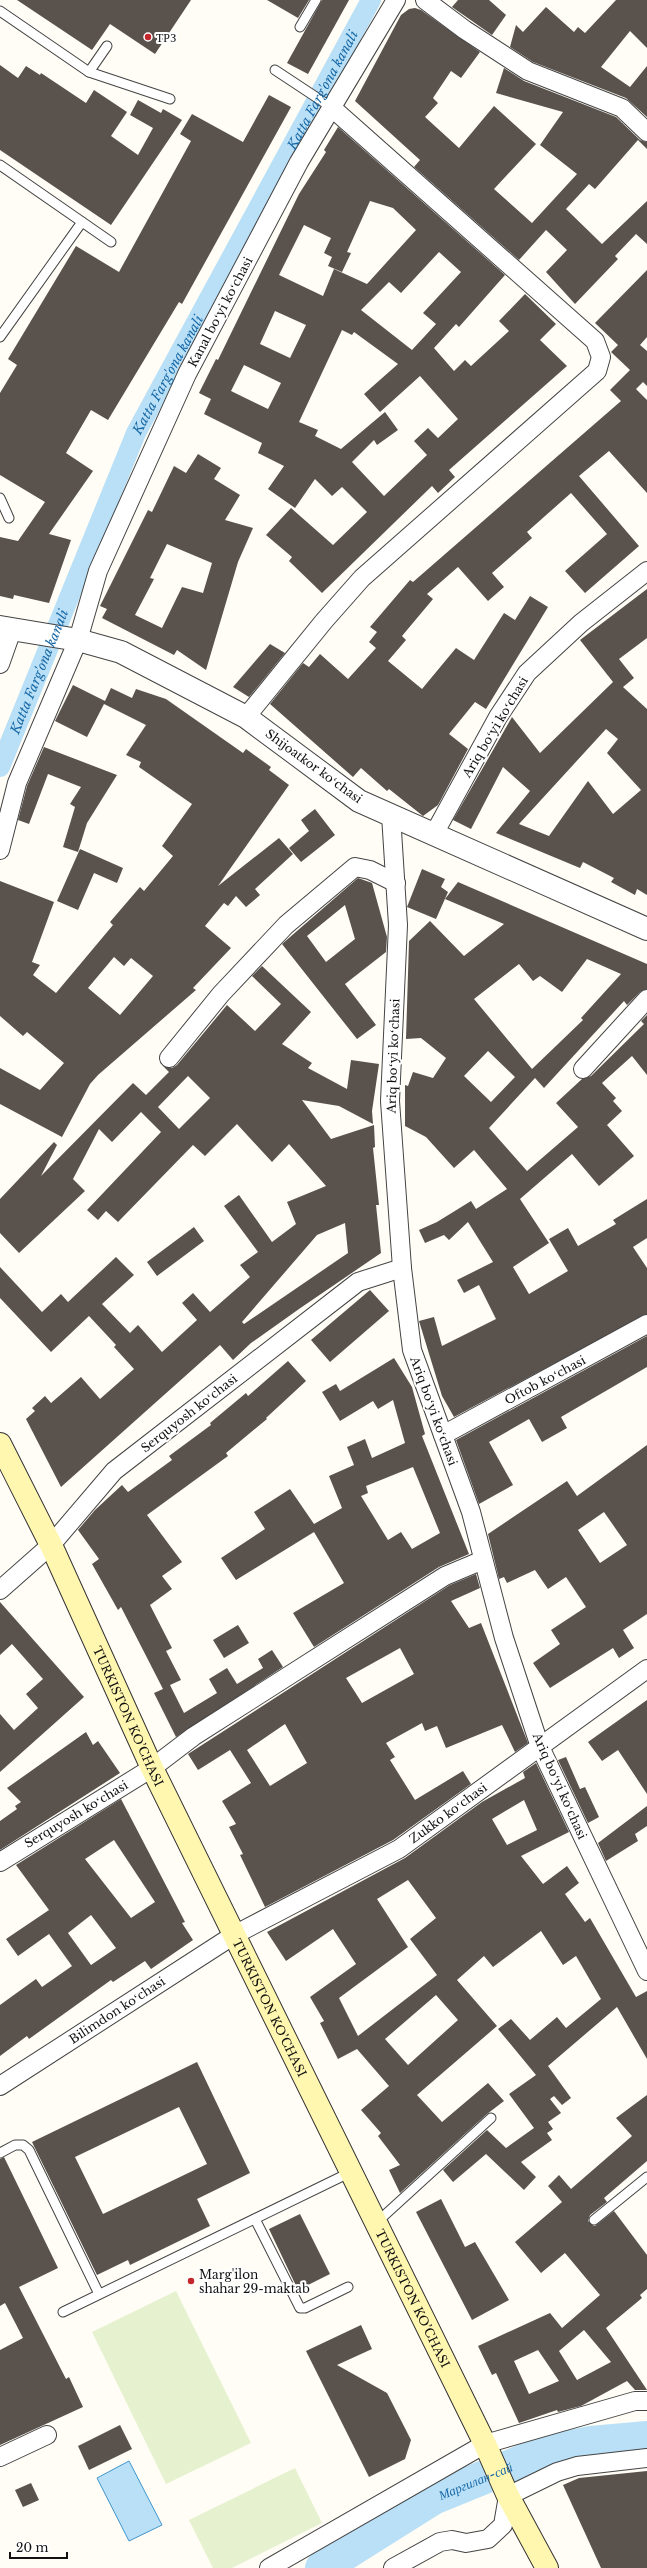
<svg xmlns="http://www.w3.org/2000/svg" width="647" height="2568" font-family="'Libre Baskerville',serif">
  <style>
    .pitch { fill: #e6f2cf }
    .water { fill: #b9e0f7; stroke: #3f96cf }
    .lines { fill: none; stroke-linecap: round; stroke-linejoin: round }
    .canal { stroke: #b9e0f7; stroke-width: 20 }
    .river { stroke: #b9e0f7; stroke-width: 34 }
    .building { fill: #5a524d; fill-rule: evenodd }
    .service-casing { stroke: #444; stroke-width: 11 }
    .minor-casing { stroke: #444; stroke-width: 20 }
    .tertiary-casing { stroke: #444; stroke-width: 24 }
    .secondary-casing { stroke: #333; stroke-width: 24 }
    .service { stroke: #fff; stroke-width: 9 }
    .minor { stroke: #fff; stroke-width: 18 }
    .tertiary { stroke: #fff; stroke-width: 22 }
    .secondary { stroke: #fff6b0; stroke-width: 22 }
    .poi-dot { fill: #c4262e; stroke: #fff; stroke-width: 1.5 }
    .labels { text-anchor: middle; dominant-baseline: central; stroke-width: 4; stroke-linejoin: round; paint-order: stroke }
    .poi-label { font-size: 12px; fill: #111; stroke: #fff; text-anchor: start }
    .street-label { font-size: 12px; fill: #111; stroke: #fff }
    .water-label { font-size: 13px; font-style: italic; fill: #1768a6; stroke: #fff }
  </style>
  <rect width="100%" height="100%" fill="#fffdf5"/>
  <g class="pitch">
    <path d="M176,2291L251,2443L166,2484L92,2332Z"/>
    <path d="M295,2468L322,2523L232,2568H213L189,2520Z"/>
  </g>
  <path class="water" d="M129,2461L162,2525L129,2541L97,2478Z"/>
  <g class="lines">
    <path class="canal" id="s1" d="M0,767L136,433L371,0"/>
    <path class="river" id="s2" d="M322,2568L433,2498L546,2452L591,2443L647,2438"/>
  </g>
  <g class="building">
    <path d="M17,0H191L155,54L110,24L92,50Z"/>
    <path d="M267,0H309L298,18Z"/>
    <path d="M322,0H349L308,74L287,63Z"/>
    <path d="M458,0H489L506,15L492,35L452,7Z"/>
    <path d="M616,0H647V48L630,31L601,67L630,87L647,66V117L626,98L533,62L510,47L516,25L523,32L546,7L574,32L578,27L585,33Z"/>
    <path d="M415,8L421,10L480,52L461,78L451,71L433,98L438,103L425,117L459,148L494,106L536,144L494,189L532,223L577,174L540,145L563,112L496,93L504,68L524,81L616,117L640,140L647,142V149L638,140L595,189L589,184L566,209L602,244L647,201V244L636,234L615,256L618,259L575,304L546,272L567,250L546,230L519,260L414,167L420,160L355,101L401,15L409,9Z"/>
    <path d="M0,65L18,78L26,66L40,75L41,73L86,103L94,90L127,112L111,136L138,155L153,128L130,115L138,100L161,113L163,109L182,120L111,225L0,150Z"/>
    <path d="M269,95L291,107L182,304L179,302L108,420L91,410L66,453L93,471L49,534L71,540L49,603L14,595L13,599L0,596V537L18,541L45,502L0,475V393L17,365L8,359L76,246L119,272L191,141L180,134L192,114L243,142Z"/>
    <path d="M338,127L505,275L459,327L456,324L434,348L454,371L465,360L471,366L509,331L499,321L525,294L556,324L540,340L567,366L449,470L455,477L438,493L432,486L322,593L289,561L292,557L266,535L291,508L333,545L367,512L342,487L332,496L315,479L295,508L268,489L284,466L258,453L262,443L204,414L211,399L199,393L216,359L218,360L299,194L326,152L324,150ZM370,201L393,208L416,230L367,284L334,269L323,296L279,275L304,225L331,238L324,253L332,257L328,266L342,272L351,253L347,252ZM439,252L461,272L423,313L436,324L412,350L361,310L389,282L401,293ZM275,311L306,325L290,358L260,344ZM342,330L352,335L354,332L398,364L364,394L380,412L420,376L458,419L438,438L428,428L414,441L427,455L384,496L352,462L374,440L377,445L398,430L385,412L341,449L315,436L318,430L299,422ZM244,365L281,383L268,409L231,391Z"/>
    <path d="M647,270V337L640,345L647,351V386L643,382L636,389L647,400V493L609,451L579,476L639,546L585,593L565,571L607,534L571,493L527,532L532,538L492,573L504,587L488,601L458,567L427,594L433,599L402,636L406,640L388,661L422,689L456,648L474,660L504,613L515,620L530,596L548,607L486,709L475,702L449,734L468,749L438,805L423,816L389,789L387,791L361,768L353,777L270,704L303,663L309,667L320,654L348,679L376,648L369,642L377,632L370,627L410,580L413,582L621,401L610,390L630,370L611,352L618,345L595,323Z"/>
    <path d="M198,454L221,468L214,479L240,495L225,520L253,528L238,562L206,670L177,650L174,655L102,618L107,609L100,606L148,510L152,512L174,466L186,473ZM167,544L212,563L203,593L182,587L162,628L135,615L154,579L150,578Z"/>
    <path d="M647,589V638L619,659L634,678L623,687L647,709V895L637,889L635,895L611,882L614,878L583,862L580,868L496,833L530,791L503,767L471,829L453,820L512,717L540,753L613,682L580,640ZM606,729L618,739L607,753L641,790L613,814L588,781L549,836L519,824Z"/>
    <path d="M270,644L285,653L249,697L233,687Z"/>
    <path d="M73,685L105,701L111,688L132,698L136,689L166,699L243,753L246,749L271,767L269,770L289,785L218,886L279,838L293,854L255,889L260,895L246,907L236,896L228,906L224,903L205,926L231,948L193,988L196,990L98,1075L90,1084L62,1137L0,1104V1068L40,1090L64,1063L27,1032L23,1036L0,1016V881L54,902L32,962L40,965L33,975L56,993L113,925L110,922L140,887L144,891L173,856L162,846L192,804L139,767L141,762L126,755L146,725L104,704L87,737L55,721ZM114,957L124,966L131,958L153,976L120,1015L88,988Z"/>
    <path d="M44,747L117,775L87,823L78,852L63,847L75,807L70,804L81,787L48,774L29,824L18,820L27,786Z"/>
    <path d="M315,809L335,835L301,862L289,848L309,831L301,820Z"/>
    <path d="M80,849L123,868L117,883L94,873L78,910L57,901Z"/>
    <path d="M422,869L445,879L441,887L448,892L436,919L407,907Z"/>
    <path d="M358,878L372,883L387,937L386,952L345,984L376,1025L357,1039L282,944ZM345,905L355,939L326,962L307,936Z"/>
    <path d="M458,882L647,964V989L640,992L627,1005L624,1001L544,1088L535,1078L489,1128L527,1171L578,1127L556,1103L582,1079L591,1076L644,1024L641,1021L647,1015V1075L632,1056L602,1083L616,1098L613,1101L622,1111L607,1125L634,1156L599,1186L572,1154L520,1199L549,1243L513,1267L529,1294L568,1271L549,1239L568,1228L578,1246L616,1224L613,1220L647,1199V1238L633,1247L647,1268V1314L454,1417L442,1396L419,1321L434,1317L442,1346L496,1319L479,1285L464,1293L457,1280L493,1262L468,1222L449,1240L444,1235L425,1243L419,1230L437,1222L471,1201L476,1209L507,1189L474,1150L454,1168L426,1137L405,1126V1085L408,1086L413,1072L433,1078L446,1058L421,1038L406,1039L409,941L430,921L464,956L504,924L445,899ZM587,959L621,974L581,1018L583,1020L532,1069L474,999L519,964L533,981L540,976L562,992ZM488,1051L515,1077L491,1102L464,1076Z"/>
    <path d="M262,966L311,1012L282,1044L312,1063L308,1068L347,1089L351,1060L379,1064L372,1111L373,1124L339,1106L302,1100L331,1139L374,1125L375,1147L373,1148L379,1205H376L381,1253L299,1309L251,1343L233,1360L220,1345L61,1487L26,1419L35,1411L32,1408L45,1396L51,1403L81,1377L100,1399L134,1369L114,1347L116,1345L89,1316L51,1352L0,1298V1267L42,1312L61,1294L68,1302L116,1257L134,1275L102,1304L130,1333L138,1325L162,1352L197,1320L182,1303L193,1293L210,1312L250,1277L240,1265L258,1252L224,1206L239,1195L272,1242L296,1224L287,1202L326,1186L289,1144L272,1162L237,1124L205,1156L193,1145L118,1222L106,1211L98,1220L87,1210L161,1132L141,1112L112,1142L99,1129L73,1179L85,1191L19,1253L0,1233V1199L54,1142L57,1145L41,1176L133,1083L146,1095L169,1072L163,1066L172,1068L177,1065L227,1005L255,1031L281,1004L252,976ZM188,1076L210,1098L179,1129L158,1107ZM345,1223L348,1253L244,1324L242,1322L317,1235Z"/>
    <path d="M194,1227L204,1241L157,1276L147,1262Z"/>
    <path d="M370,1290L389,1311L330,1362L311,1340Z"/>
    <path d="M647,1336V1367L561,1417L567,1428L542,1442L529,1419L489,1442L513,1485L479,1504L456,1440Z"/>
    <path d="M394,1358L412,1387L425,1434L422,1436L469,1554L439,1567L314,1647L293,1613L344,1583L314,1532L236,1580L221,1558L265,1529L254,1512L290,1489L314,1524L342,1508L329,1476L354,1465L347,1447L365,1439L372,1458L405,1443L393,1400L378,1409L373,1401L340,1421L322,1392L336,1384L340,1391ZM413,1467L440,1533L412,1549L401,1532L388,1540L361,1496L368,1493L366,1486Z"/>
    <path d="M288,1361L306,1381L266,1418L267,1419L226,1453L228,1456L147,1515L182,1562L162,1576L172,1589L150,1605L172,1648L166,1651L181,1680L170,1685L184,1713L217,1693L209,1679L227,1668L237,1684L263,1668L258,1659L272,1650L283,1667L176,1737L154,1693L163,1689L121,1607L118,1610L92,1564L99,1559L78,1530L95,1510L122,1485L128,1492L172,1460L169,1456L211,1425L210,1423L246,1393L248,1396Z"/>
    <path d="M647,1445V1614L623,1630L634,1648L619,1658L613,1648L550,1688L533,1663L560,1644L551,1630L586,1607L566,1577L548,1589L535,1570L507,1583L504,1577L499,1579L488,1534L567,1481L577,1496ZM604,1512L627,1545L600,1563L578,1530Z"/>
    <path d="M476,1574L480,1588L451,1601L469,1628L481,1623L528,1743L515,1752L502,1725L446,1748L437,1726L425,1731L422,1723L386,1743L395,1757L390,1760L415,1800L463,1771L471,1784L393,1840L265,1907L240,1855L243,1854L229,1827L236,1824L222,1801L251,1783L230,1750L198,1770L188,1754L450,1585ZM400,1648L414,1674L362,1703L346,1678ZM285,1724L307,1763L270,1786L247,1750Z"/>
    <path d="M0,1602L84,1697L0,1772V1714L14,1730L38,1708L26,1694L43,1679L12,1644L0,1655Z"/>
    <path d="M238,1625L249,1643L224,1658L213,1640Z"/>
    <path d="M647,1700V1794L618,1750L602,1761L588,1742Z"/>
    <path d="M86,1732L93,1745L98,1741L120,1773L0,1850V1821L17,1809L15,1806L21,1802L7,1788Z"/>
    <path d="M566,1757L580,1789L585,1787L599,1817L588,1823L558,1760Z"/>
    <path d="M536,1763L569,1832L521,1856L543,1884L567,1866L579,1883L565,1894L585,1922L590,1918L636,1997L647,1991V2059L617,2007L548,2066L571,2098L562,2105L554,2096L550,2099L561,2113L548,2122L553,2129L547,2133L552,2140L521,2162L536,2177L524,2190L486,2154L453,2182L443,2170L487,2130L506,2148L534,2128L509,2094L536,2075L498,2029L511,2019L530,2040L557,2017L566,2028L601,1999L576,1956L563,1965L541,1931L493,1967L484,1956L457,1980L497,2026L417,2095L442,2122L488,2083L504,2101L487,2114L400,2193L389,2170L400,2165L378,2136L381,2133L361,2110L389,2086L357,2049L338,2059L320,2023L324,2021L310,1997L356,1964L333,1929L286,1961L267,1932L405,1858L482,1802L525,1778L523,1772ZM524,1800L537,1830L507,1845L492,1819ZM408,1880L436,1918L410,1939L437,1975L358,2036L339,1998L408,1947L377,1899ZM436,1995L458,2020L408,2065L385,2039Z"/>
    <path d="M121,1799L185,1922L182,1923L193,1940L151,1969L145,1961L113,1982L111,1980L29,2039L27,2036L0,2056V2005L36,1979L42,1987L72,1966L49,1934L18,1956L6,1939L49,1910L16,1865ZM114,1840L155,1902L131,1918L85,1859ZM91,1915L116,1948L91,1965L68,1933Z"/>
    <path d="M647,1806V1826L635,1834L638,1841L606,1861L598,1843Z"/>
    <path d="M197,2062L250,2173L197,2199L210,2226L130,2265L128,2260L97,2275L32,2142ZM179,2107L207,2164L103,2214L75,2157Z"/>
    <path d="M647,2095V2161L604,2198L607,2202L590,2215L588,2221L592,2225L595,2226L614,2211L647,2255V2289L640,2295L642,2298L606,2328L647,2390H635L627,2381L581,2406L558,2412L557,2410L519,2423L496,2373L492,2375L478,2346L550,2313L562,2328L600,2295L565,2253L541,2273L515,2242L562,2202L548,2186L559,2175L571,2189L632,2136L616,2118ZM584,2330L611,2362L577,2380L559,2351ZM538,2350L559,2381L529,2394L514,2361Z"/>
    <path d="M4,2157L58,2268L19,2287L66,2379L69,2377L83,2407L0,2445V2350L23,2338L5,2303L0,2306V2159Z"/>
    <path d="M441,2199L465,2247L475,2242L509,2300L472,2320L416,2212Z"/>
    <path d="M300,2214L330,2274L298,2290L269,2229Z"/>
    <path d="M361,2325L372,2349L337,2365L387,2393L411,2440L405,2459L369,2477L306,2351Z"/>
    <path d="M120,2425L132,2449L89,2470L78,2446Z"/>
    <path d="M647,2471V2568H601L563,2485L579,2478Z"/>
    <path d="M31,2483L39,2500L23,2507L15,2490Z"/>
  </g>
  <g class="lines">
    <defs>
      <g id="service">
        <path d="M0,11L89,72L170,99"/>
        <path d="M300,27L316,0"/>
        <path d="M275,70L331,107"/>
        <path d="M89,72L107,46"/>
        <path d="M0,165L111,242"/>
        <path d="M0,337L82,222"/>
        <path d="M0,498L9,518"/>
        <path d="M0,2153L15,2145H23L29,2150L99,2294"/>
        <path d="M255,2219L300,2308H305L348,2287"/>
        <path d="M594,2220L647,2177"/>
        <path d="M376,2223L491,2118"/>
        <path d="M63,2312L351,2172"/>
      </g>
      <g id="minor">
        <path d="M425,0L465,30L528,71L622,108L647,132"/>
        <path d="M0,664L12,630"/>
        <path d="M246,717L324,621L362,578L597,371L601,357L595,341L331,107"/>
        <path d="M391,815L398,925L390,1101L402,1268L412,1350L471,1512L504,1638L540,1747L647,1971"/>
        <path d="M434,834L498,717L527,673L581,623L647,571"/>
        <path d="M0,850L17,783L78,640L98,571L187,374L299,162L396,0"/>
        <path d="M169,1058L221,994L286,925L355,867L370,870L396,883"/>
        <path d="M583,1069L647,999"/>
        <path d="M443,1435L647,1324"/>
        <path d="M0,1590L51,1545L114,1471L358,1282L402,1268"/>
        <path d="M0,1862L152,1768L194,1736L445,1576L483,1560"/>
        <path d="M0,2086L234,1935L399,1849L647,1669"/>
        <path d="M0,2457L47,2435"/>
        <path d="M269,2568L485,2444L635,2401H647"/>
        <path d="M393,2568L440,2542L452,2540L466,2543L488,2539L503,2525L508,2496L557,2472L577,2466L647,2458"/>
      </g>
      <path id="tertiary" d="M0,627L78,640L121,652L246,717L359,801L647,929"/>
      <g id="secondary">
        <path id="s3" d="M0,1444L51,1545L152,1768L485,2444L508,2496L547,2568"/>
      </g>
    </defs>
    <use href="#service" class="service-casing"/>
    <use href="#minor" class="minor-casing"/>
    <use href="#tertiary" class="tertiary-casing"/>
    <use href="#secondary" class="secondary-casing"/>
    <use href="#service" class="service"/>
    <use href="#minor" class="minor"/>
    <use href="#tertiary" class="tertiary"/>
    <use href="#secondary" class="secondary"/>
  </g>
  <g class="poi-dot">
    <circle cx="148" cy="37" r="4"/>
    <circle cx="191" cy="2281" r="4"/>
  </g>
  <g class="labels">
    <g class="poi-label">
      <text x="156" y="37">ТРЗ</text>
      <text x="199" y="2274">Marg'ilon<tspan x="199" dy="14">shahar 29-maktab</tspan></text>
    </g>
    <g class="street-label">
      <text transform="translate(220 312) rotate(-62)">Kanal boʻyi koʻchasi</text>
      <text transform="translate(495 727) rotate(-59)">Ariq boʻyi koʻchasi</text>
      <text transform="translate(314 766) rotate(36)">Shijoatkor koʻchasi</text>
      <text transform="translate(393 1056) rotate(-88)">Ariq boʻyi koʻchasi</text>
      <text transform="translate(545 1380) rotate(-28)">Oftob koʻchasi</text>
      <text transform="translate(434 1411) rotate(70)">Ariq boʻyi koʻchasi</text>
      <text transform="translate(189 1413) rotate(-38)">Serquyosh koʻchasi</text>
      <text stroke="none"><textPath href="#s3" startOffset="301">TURKISTON KO’CHASI</textPath></text>
      <text transform="translate(560 1786) rotate(66)">Ariq boʻyi koʻchasi</text>
      <text transform="translate(448 1813) rotate(-36)">Zukko koʻchasi</text>
      <text transform="translate(76 1814) rotate(-31)">Serquyosh koʻchasi</text>
      <text stroke="none"><textPath href="#s3" startOffset="625">TURKISTON KO’CHASI</textPath></text>
      <text transform="translate(117 2010) rotate(-33)">Bilimdon koʻchasi</text>
      <text stroke="none"><textPath href="#s3" startOffset="949">TURKISTON KO’CHASI</textPath></text>
    </g>
    <g class="water-label">
      <text stroke="none"><textPath href="#s1" startOffset="751">Katta Farg'ona kanali</textPath></text>
      <text stroke="none"><textPath href="#s1" startOffset="427">Katta Farg'ona kanali</textPath></text>
      <text stroke="none"><textPath href="#s1" startOffset="103">Katta Farg'ona kanali</textPath></text>
      <text stroke="none"><textPath href="#s2" startOffset="177">Маргилан-сай</textPath></text>
    </g>
  </g>
  <path d="M10 2552v6h57v-6" fill="none" stroke="#111111" stroke-width="2"/>
  <text x="16" y="2552" font-size="12" fill="#111111" stroke="#ffffff" stroke-width="3" paint-order="stroke">20 m</text>
</svg>
